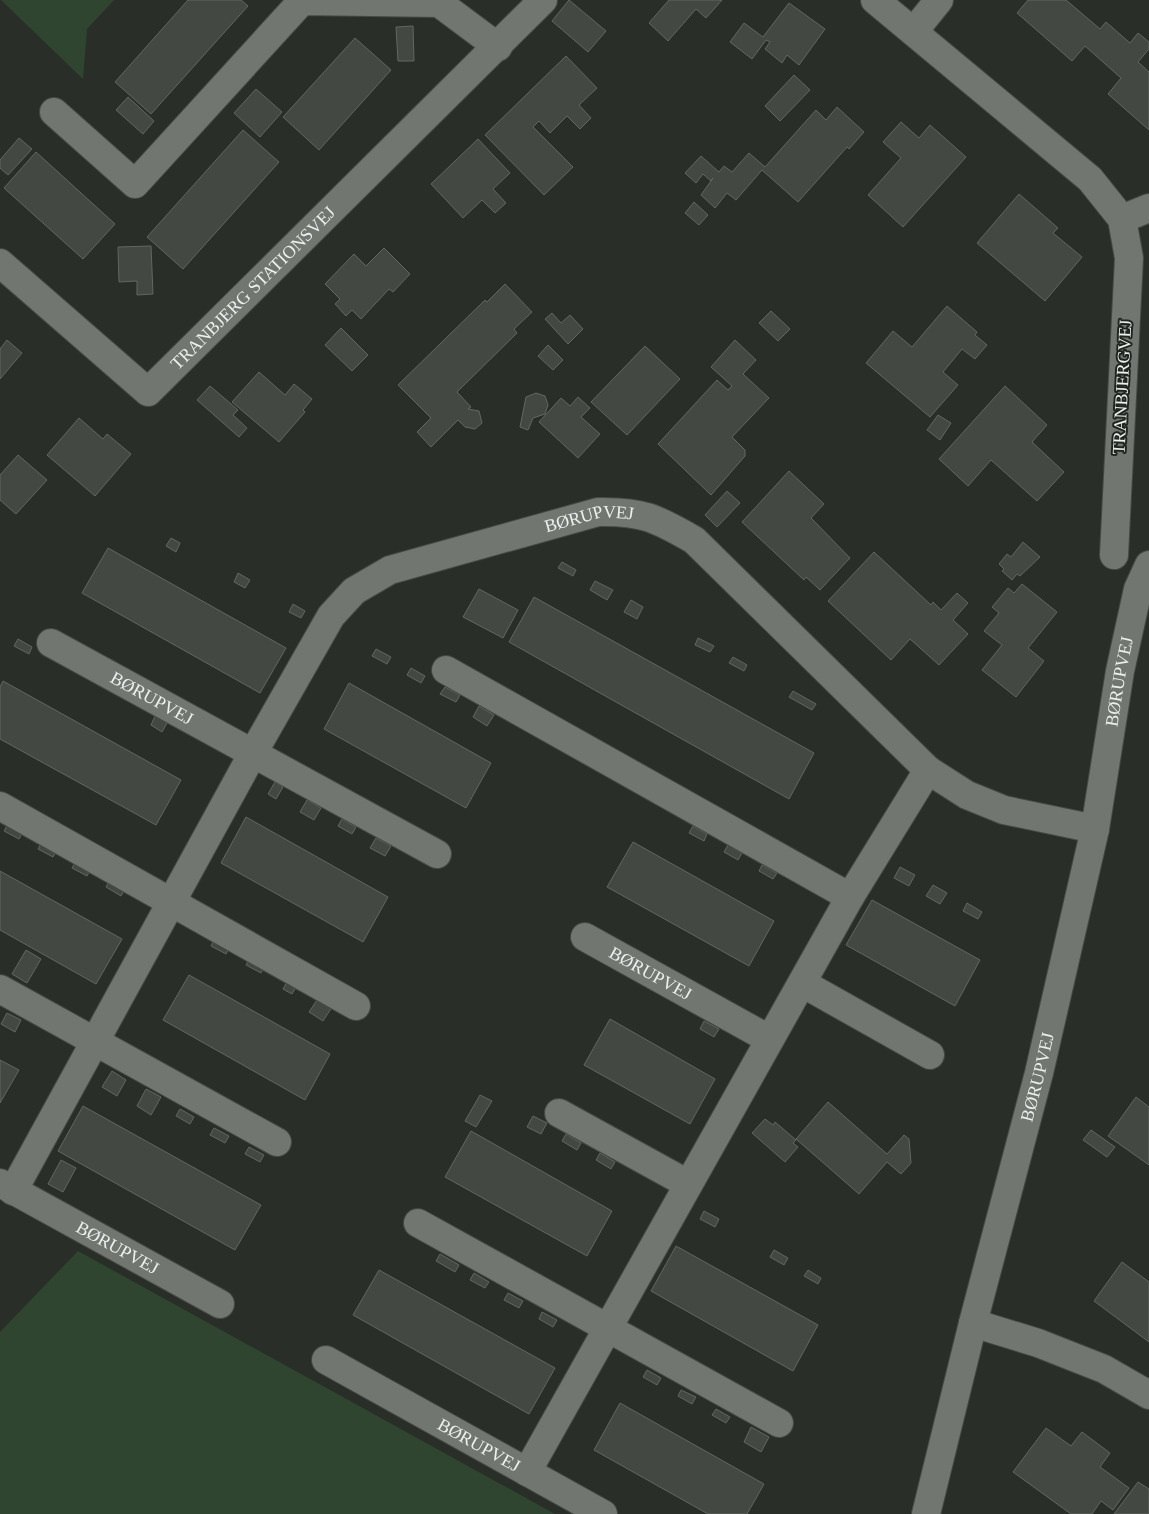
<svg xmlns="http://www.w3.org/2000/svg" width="1149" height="1514" font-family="Georgia,serif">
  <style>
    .green { fill: #2f452f }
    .building { fill: #434843; stroke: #626761 }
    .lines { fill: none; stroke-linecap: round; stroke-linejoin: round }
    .minor-casing { stroke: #464a46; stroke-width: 30 }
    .minor { stroke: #717670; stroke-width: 28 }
    .labels { text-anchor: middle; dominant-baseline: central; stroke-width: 4; stroke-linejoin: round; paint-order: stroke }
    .street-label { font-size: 18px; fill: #ecefec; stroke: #1f241f }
  </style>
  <rect width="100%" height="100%" fill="#292e29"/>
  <g class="green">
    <path d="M1,0H114L87,29L83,79Z"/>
    <path d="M78,1251L555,1514H0V1332Z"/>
  </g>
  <g class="building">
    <path d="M188,0H241L248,6L151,114L115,82Z"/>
    <path d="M569,0L606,31L588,52L552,21Z"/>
    <path d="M669,0H722L706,18L696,9L668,41L649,23Z"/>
    <path d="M1028,0H1066L1100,29L1106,22L1130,43L1138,33L1149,42V49L1138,62L1149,72V130L1108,94L1121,78L1085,46L1072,61L1017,13Z"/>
    <path d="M789,3L825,29L799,65L787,55L782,63L765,49L770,42L766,40L752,59L730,42L744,23L763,37Z"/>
    <path d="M413,26L414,61H398L396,27Z"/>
    <path d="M355,38L391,70L319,150L283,117Z"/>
    <path d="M566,56L597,88L579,105L591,118L580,129L567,116L550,133L539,121L533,127L573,167L544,195L485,135Z"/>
    <path d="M794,75L810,90L780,121L765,106Z"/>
    <path d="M256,89L282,112L260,137L234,113Z"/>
    <path d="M128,97L154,121L143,134L116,110Z"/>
    <path d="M837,107L864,132L849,149L847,147L798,202L762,170L736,200L727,193L715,208L701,195L713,178L711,181L703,174L696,183L685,173L701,156L719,172L724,166L732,172L749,153L765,167L816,110L826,120Z"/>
    <path d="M901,122L919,138L930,125L966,157L903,227L868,195L901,158L883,142Z"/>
    <path d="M243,130L279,162L183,269L147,237Z"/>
    <path d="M19,138L32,149L8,175L0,168V160Z"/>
    <path d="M478,139L510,173L493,189L506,203L495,213L482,200L463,218L431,184Z"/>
    <path d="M36,152L115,224L83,259L4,188Z"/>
    <path d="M1019,194L1058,228L1053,233L1082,257L1045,301L977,243Z"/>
    <path d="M694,202L708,215L699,225L685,213Z"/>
    <path d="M151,246L153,294L137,295V281L119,282L118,247Z"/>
    <path d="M384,248L410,274L393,292L389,289L361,319L352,310L346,316L335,304L340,299L325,284L354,254L366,266Z"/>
    <path d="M505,284L532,312L514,329L517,333L457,392L471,407L468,409L479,411L482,423L475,429L465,427L458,420L431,447L417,432L431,418L398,385L485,300L487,302Z"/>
    <path d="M947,306L977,332L975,335L987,345L975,359L962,349L943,372L958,385L930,417L866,363L893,331L912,347Z"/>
    <path d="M771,311L790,329L778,341L759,323Z"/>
    <path d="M552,313L561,323L570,315L583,329L568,344L545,319Z"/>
    <path d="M341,328L368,355L352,371L325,345Z"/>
    <path d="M7,340L22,353L0,379V349Z"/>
    <path d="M735,340L756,360L743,374L769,398L732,437L745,450V456L711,495L658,444L717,380L728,390L732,386L711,367Z"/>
    <path d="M548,345L563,360L553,370L538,356Z"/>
    <path d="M645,346L680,379L627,435L591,402Z"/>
    <path d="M259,372L285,395L294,384L312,399L303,410L305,412L279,442L232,402Z"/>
    <path d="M210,386L238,410L233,415L247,428L239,437L197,400Z"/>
    <path d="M1005,386L1047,425L1032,442L1064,472L1037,501L991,460L968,486L939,459Z"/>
    <path d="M536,393L545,396L548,405L545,414L533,418L528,430L520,427L526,397Z"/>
    <path d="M578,397L590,408L581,417L600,434L578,458L539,422L561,398L570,406Z"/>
    <path d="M938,415L951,423L940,440L927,430Z"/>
    <path d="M79,418L103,439L107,434L131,454L95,496L47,455Z"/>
    <path d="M18,455L47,480L16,514L0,500V475Z"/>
    <path d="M789,471L824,504L811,518L850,558L820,590L806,577L804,580L742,522Z"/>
    <path d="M727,491L740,503L717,527L705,515Z"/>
    <path d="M171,538L180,543L176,552L166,546Z"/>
    <path d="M1023,542L1040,557L1020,576L1017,574L1012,580L1002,571L1004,569L999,564L1007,554L1011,557Z"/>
    <path d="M108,548L286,648L260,693L82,593Z"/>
    <path d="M874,552L931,605L933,602L941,610L957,593L968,603L953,620L968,634L939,665L910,639L891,660L828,601Z"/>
    <path d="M562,562L576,570L573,576L558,568Z"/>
    <path d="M238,573L250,580L245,588L234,582Z"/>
    <path d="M595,581L613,590L607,600L590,590Z"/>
    <path d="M1022,584L1057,612L1028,648L1044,661L1016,697L982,670L1002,645L984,631L999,613L992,607L1008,588L1014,593Z"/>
    <path d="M479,589L518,610L503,638L463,617Z"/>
    <path d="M534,597L814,753L789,799L509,642Z"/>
    <path d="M631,600L643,607L637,619L624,612Z"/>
    <path d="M293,604L305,611L301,618L289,612Z"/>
    <path d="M698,638L714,646L710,652L695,645Z"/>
    <path d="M18,639L32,647L29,654L14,646Z"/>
    <path d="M376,649L391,657L387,664L372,656Z"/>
    <path d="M733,657L747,665L744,671L729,663Z"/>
    <path d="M411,668L425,676L421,683L407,675Z"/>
    <path d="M3,681L181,780L156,825L0,739V687Z"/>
    <path d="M349,683L491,763L466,808L324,729Z"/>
    <path d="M445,687L460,695L456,702L440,694Z"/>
    <path d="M793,691L816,704L812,710L789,697Z"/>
    <path d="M479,706L494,715L487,726L473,717Z"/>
    <path d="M155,716L167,723L162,732L151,725Z"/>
    <path d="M275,782L283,787L276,799L268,794Z"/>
    <path d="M307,800L321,808L314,820L300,812Z"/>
    <path d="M246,817L388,897L363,942L221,863Z"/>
    <path d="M342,819L356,827L352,834L338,826Z"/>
    <path d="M8,824L23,832L19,839L4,831Z"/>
    <path d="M693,826L707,834L704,841L689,833Z"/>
    <path d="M376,838L391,846L385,856L370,848Z"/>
    <path d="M42,842L57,850L53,857L38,849Z"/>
    <path d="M633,842L774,921L749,966L607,887Z"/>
    <path d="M728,845L742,853L738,860L724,852Z"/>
    <path d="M76,861L91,868L87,876L72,868Z"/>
    <path d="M762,865L777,873L773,879L759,871Z"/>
    <path d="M900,867L915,875L909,886L894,878Z"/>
    <path d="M0,871L122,939L96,984L0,930Z"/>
    <path d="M110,880L125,889L121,896L106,887Z"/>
    <path d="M933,885L947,893L940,904L926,896Z"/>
    <path d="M872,900L980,960L955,1006L846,945Z"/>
    <path d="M967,903L982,912L978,919L963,911Z"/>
    <path d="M215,938L230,946L226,954L211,946Z"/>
    <path d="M26,950L41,959L27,983L12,974Z"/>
    <path d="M250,958L265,966L261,973L246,965Z"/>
    <path d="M189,975L330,1054L305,1100L163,1020Z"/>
    <path d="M288,980L297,985L292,994L283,989Z"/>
    <path d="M319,997L334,1004L323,1021L309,1012Z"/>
    <path d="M7,1013L21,1020L15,1032L1,1024Z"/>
    <path d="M610,1019L715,1079L690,1124L584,1065Z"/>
    <path d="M704,1021L719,1029L714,1037L700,1029Z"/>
    <path d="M0,1060L19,1070L0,1103Z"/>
    <path d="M112,1071L126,1080L117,1096L102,1087Z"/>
    <path d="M146,1089L161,1097L151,1115L137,1106Z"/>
    <path d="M480,1095L492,1101L476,1127L465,1121Z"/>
    <path d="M1136,1097L1149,1107V1165L1108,1136Z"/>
    <path d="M828,1102L887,1154L904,1135L909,1139L911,1163L901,1174L887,1162L859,1194L796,1139Z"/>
    <path d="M83,1106L261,1205L235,1250L58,1151Z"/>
    <path d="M180,1109L194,1117L190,1124L176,1116Z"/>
    <path d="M533,1116L547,1123L541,1134L527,1127Z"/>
    <path d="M765,1119L773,1125L775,1122L796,1140L793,1143L798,1147L785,1162L752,1133Z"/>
    <path d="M214,1128L229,1136L225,1143L210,1135Z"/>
    <path d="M1091,1130L1115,1147L1107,1157L1083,1140Z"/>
    <path d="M471,1131L612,1211L587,1256L445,1177Z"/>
    <path d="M566,1134L581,1143L577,1150L562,1141Z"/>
    <path d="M249,1147L264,1155L260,1162L245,1154Z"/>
    <path d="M600,1153L615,1162L611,1169L596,1160Z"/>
    <path d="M61,1160L76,1168L63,1192L48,1184Z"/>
    <path d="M704,1211L719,1219L715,1227L700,1219Z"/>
    <path d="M676,1246L818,1325L793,1371L651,1291Z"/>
    <path d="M774,1250L788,1258L784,1265L770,1257Z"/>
    <path d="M440,1254L459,1265L455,1272L436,1261Z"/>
    <path d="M1122,1262L1149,1282V1342L1094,1301Z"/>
    <path d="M379,1270L555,1368L529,1414L353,1315Z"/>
    <path d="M808,1270L821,1278L818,1284L804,1276Z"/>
    <path d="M474,1273L489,1282L485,1288L470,1280Z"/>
    <path d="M508,1293L523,1301L519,1308L504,1300Z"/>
    <path d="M542,1312L557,1320L553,1327L539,1319Z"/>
    <path d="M647,1370L661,1378L657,1385L643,1377Z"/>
    <path d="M681,1390L696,1397L692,1404L678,1396Z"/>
    <path d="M620,1403L764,1484L747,1514H708L594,1450Z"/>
    <path d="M716,1409L730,1417L726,1423L712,1415Z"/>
    <path d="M751,1427L769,1437L761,1452L744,1442Z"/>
    <path d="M1046,1428L1071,1446L1082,1432L1110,1453L1100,1467L1129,1488L1113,1510L1101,1501L1092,1514H1071L1013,1472Z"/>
    <path d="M1138,1482L1149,1489V1514H1114Z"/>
  </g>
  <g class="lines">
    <defs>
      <g id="minor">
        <path d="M875,0L1090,179L1122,219L1129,258L1114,555"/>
        <path d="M914,31L939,0"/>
        <path d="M54,112L135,184L302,1L439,3L498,47"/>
        <path d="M1122,219L1149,208"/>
        <path id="s1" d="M0,263L148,392L543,0"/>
        <path id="s2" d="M51,643L437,854"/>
        <path d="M446,670L850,897"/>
        <path d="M0,806L356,1006"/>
        <path id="s3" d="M585,937L769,1039"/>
        <path d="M802,983L930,1055"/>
        <path d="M0,989L277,1142"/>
        <path d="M559,1113L688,1184"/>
        <path id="s4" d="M0,1183L220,1304"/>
        <path id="s5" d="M13,1191L253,753L331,616L354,591L390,570L598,512C642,511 656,518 694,540L928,770L967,795L1004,810L1095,829"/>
        <path d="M418,1223L779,1423"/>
        <path d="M973,1323L1038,1343L1104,1369L1149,1395"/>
        <path id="s6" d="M326,1360L603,1514"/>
        <path d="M527,1472L850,897L928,770"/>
        <path id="s7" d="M926,1514L973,1323L1039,1073L1095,829L1120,671L1138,589L1149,565"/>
      </g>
    </defs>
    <use href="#minor" class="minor-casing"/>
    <use href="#minor" class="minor"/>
  </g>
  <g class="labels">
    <g class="street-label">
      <text stroke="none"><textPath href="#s1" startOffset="344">TRANBJERG STATIONSVEJ</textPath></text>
      <text transform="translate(1122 387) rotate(-87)">TRANBJERGVEJ</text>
      <text stroke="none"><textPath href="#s5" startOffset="939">BØRUPVEJ</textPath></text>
      <text stroke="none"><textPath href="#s7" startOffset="855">BØRUPVEJ</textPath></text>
      <text stroke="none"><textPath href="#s2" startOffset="115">BØRUPVEJ</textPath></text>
      <text stroke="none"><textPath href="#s3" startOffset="75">BØRUPVEJ</textPath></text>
      <text stroke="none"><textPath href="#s7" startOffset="451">BØRUPVEJ</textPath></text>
      <text stroke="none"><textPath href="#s4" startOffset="134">BØRUPVEJ</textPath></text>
      <text stroke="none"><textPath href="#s6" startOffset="175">BØRUPVEJ</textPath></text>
    </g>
  </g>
</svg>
